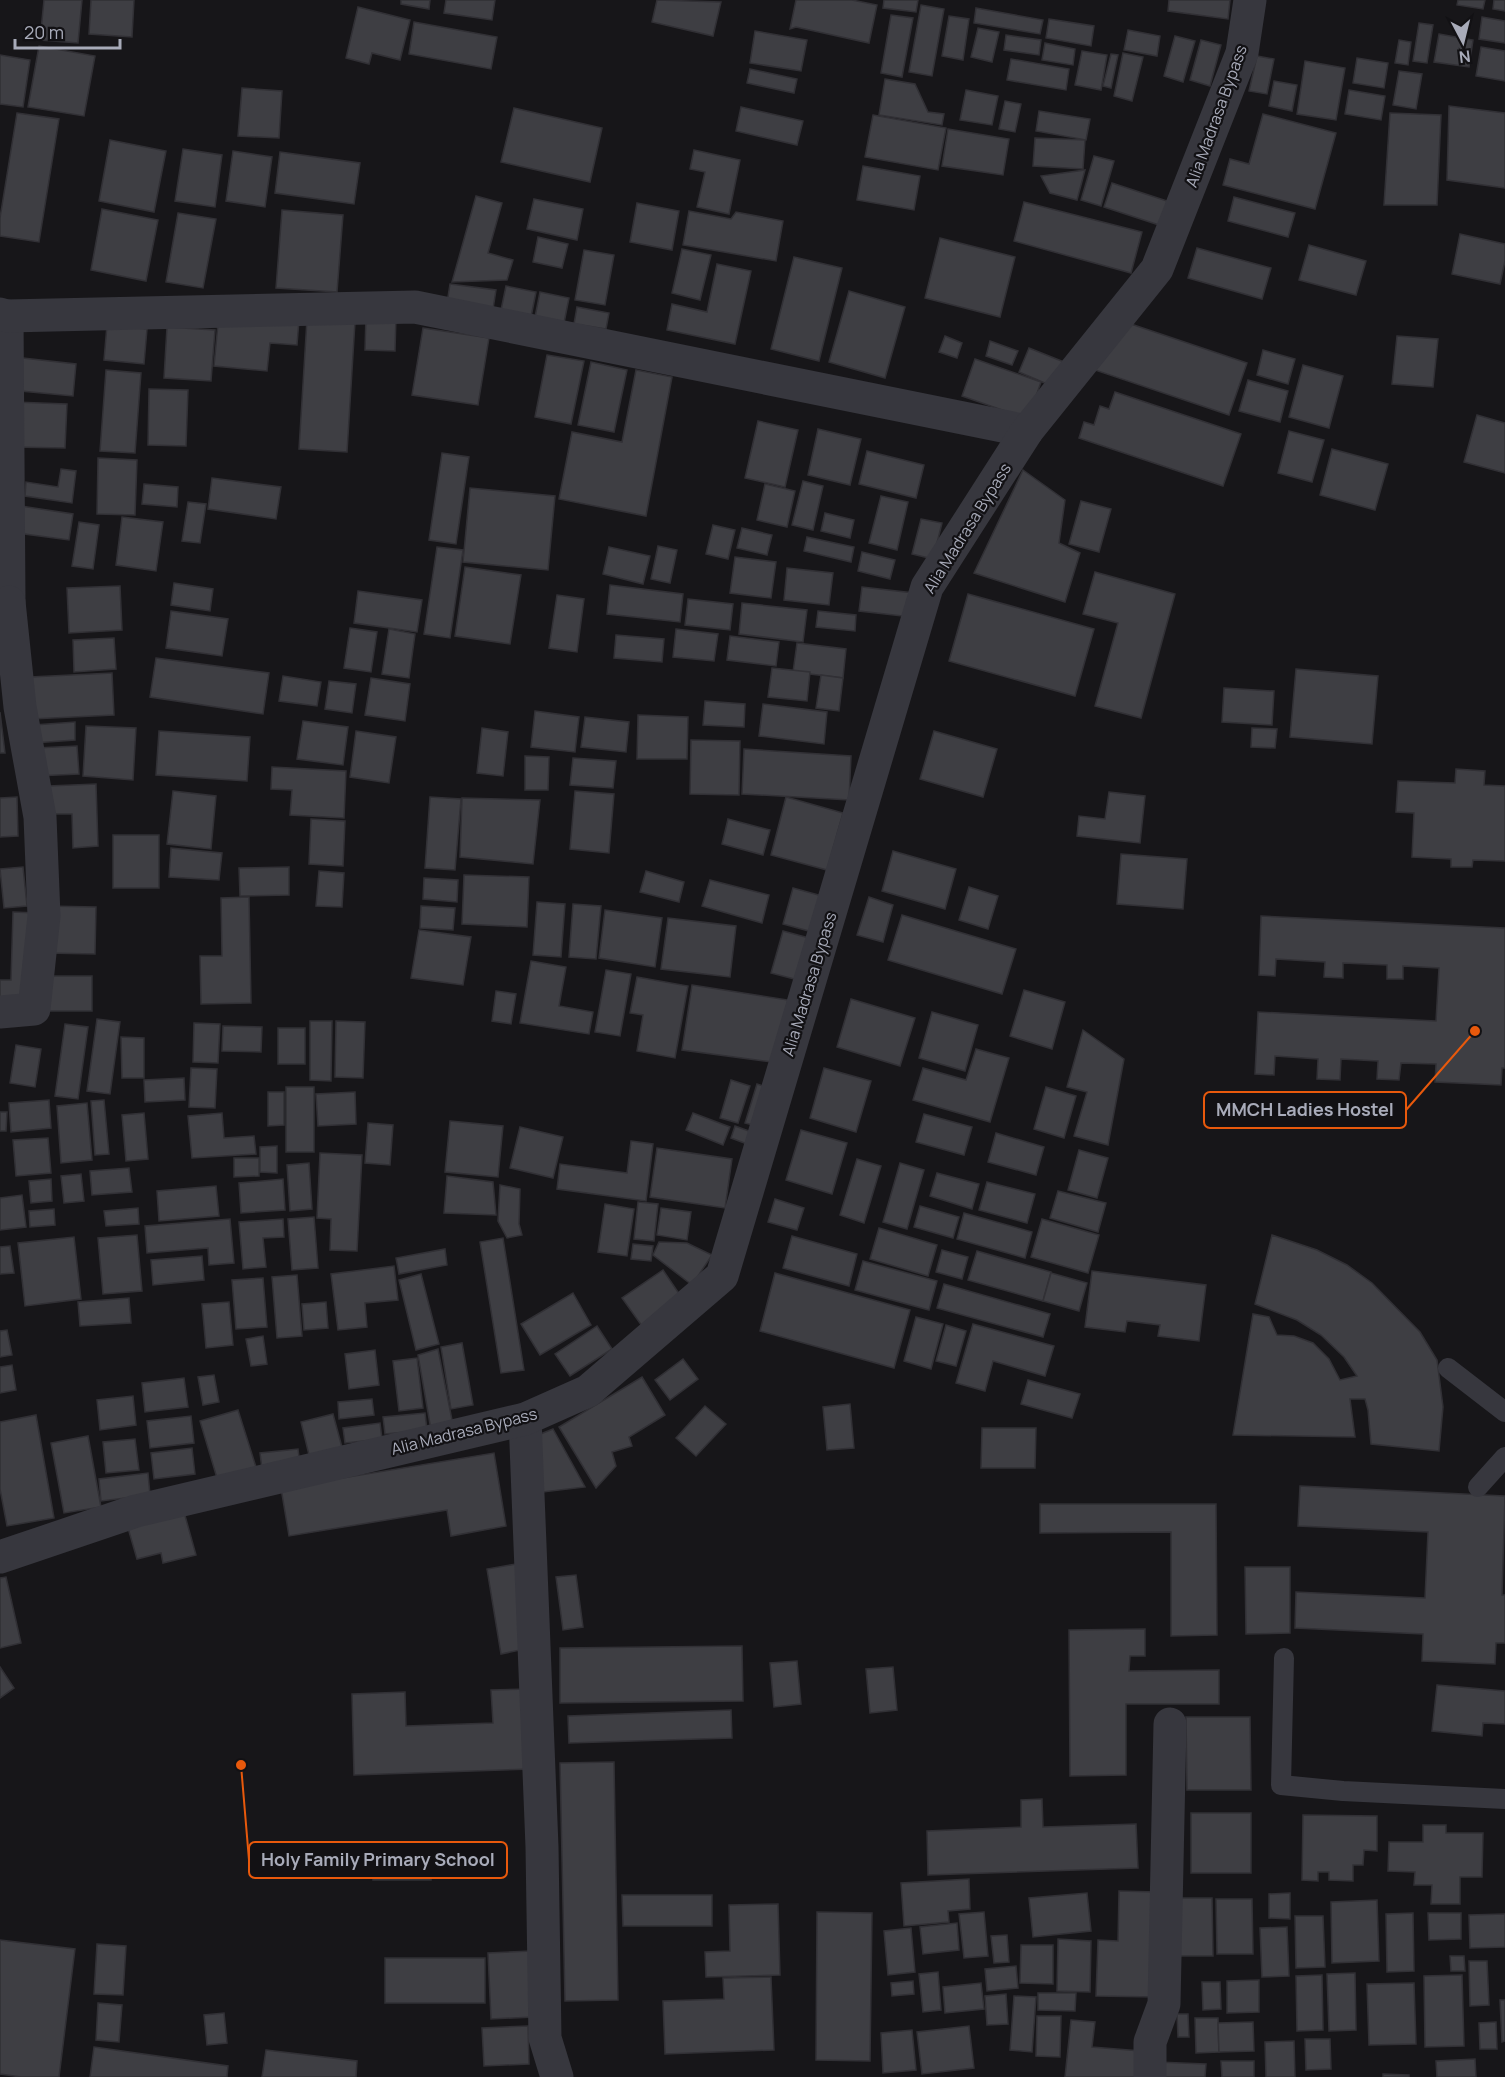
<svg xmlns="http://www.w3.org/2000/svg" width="1505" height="2077" font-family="Manrope,sans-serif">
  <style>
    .building { fill: #3e3e43; stroke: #313035; stroke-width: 1.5 }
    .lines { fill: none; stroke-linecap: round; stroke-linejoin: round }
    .service { stroke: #37373e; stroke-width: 20 }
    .minor { stroke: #37373e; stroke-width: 33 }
    .tertiary { stroke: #37373e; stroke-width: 33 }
    .labels { text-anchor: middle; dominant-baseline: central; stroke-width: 4.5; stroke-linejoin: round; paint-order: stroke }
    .street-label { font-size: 16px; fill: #a8abb9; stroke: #121114 }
    .leader { fill: none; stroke: #e8590c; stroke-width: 2 }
    .callout-dot { fill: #e8590c; stroke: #121114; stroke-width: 2 }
    .callout { fill: #121114; stroke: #e8590c; stroke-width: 2 }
    .callout-label { font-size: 18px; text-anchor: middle; font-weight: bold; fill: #a8abb9 }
  </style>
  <rect width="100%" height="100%" fill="#171619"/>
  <g class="building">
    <path d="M44,0H82L78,43L40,40Z"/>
    <path d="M91,0H134L132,37L89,34Z"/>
    <path d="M401,0H430L429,9L401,4Z"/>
    <path d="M446,0H495L492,20L444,13Z"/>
    <path d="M657,0L721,2L713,36L652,22Z"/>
    <path d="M796,0H852L877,5L869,43L796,27L790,29Z"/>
    <path d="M884,0H918L916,12L883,8Z"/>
    <path d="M1169,0H1230L1228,19L1168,11Z"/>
    <path d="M1458,0H1485L1483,9L1457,5Z"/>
    <path d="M1494,0H1505V11L1493,9Z"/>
    <path d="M921,5L944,9L932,76L909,72Z"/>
    <path d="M358,7L410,20L400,60L372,53L369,64L346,58Z"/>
    <path d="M976,8L1043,20L1040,34L974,23Z"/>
    <path d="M891,15L913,18L902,77L881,73Z"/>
    <path d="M949,16L969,19L963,60L942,56Z"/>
    <path d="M1482,17L1505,21V43L1479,39Z"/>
    <path d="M1049,19L1094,26L1091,46L1046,38Z"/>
    <path d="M414,22L497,37L491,69L409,54Z"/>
    <path d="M1419,23L1433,25L1427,63L1413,61Z"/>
    <path d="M978,28L999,32L992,62L971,57Z"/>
    <path d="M1128,30L1160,36L1157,56L1124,50Z"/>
    <path d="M755,31L807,40L801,71L750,63Z"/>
    <path d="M1439,34L1473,40L1469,67L1434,62Z"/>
    <path d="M1006,35L1041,40L1039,55L1004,50Z"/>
    <path d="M1175,36L1195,41L1183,82L1164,76Z"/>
    <path d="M1201,40L1221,45L1210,86L1190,80Z"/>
    <path d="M1399,40L1411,42L1408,65L1395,63Z"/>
    <path d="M1045,43L1075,49L1073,65L1042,60Z"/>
    <path d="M39,46L95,56L84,116L28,107Z"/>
    <path d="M1481,47L1505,51V81L1476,76Z"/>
    <path d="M1082,51L1107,55L1101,90L1075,85Z"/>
    <path d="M1123,53L1143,57L1132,101L1114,96Z"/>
    <path d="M1111,54L1118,55L1111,88L1103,86Z"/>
    <path d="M0,55L30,60L23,107L0,104Z"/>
    <path d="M1257,56L1274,59L1267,94L1249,91Z"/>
    <path d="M1357,58L1388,63L1384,88L1353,83Z"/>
    <path d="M1011,59L1069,69L1066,90L1007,80Z"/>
    <path d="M1305,61L1345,68L1336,120L1297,114Z"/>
    <path d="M750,69L797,79L794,93L747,83Z"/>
    <path d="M1399,71L1422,74L1416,109L1393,105Z"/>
    <path d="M885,79L915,84L928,112L944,114L942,125L879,115Z"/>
    <path d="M1274,81L1297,85L1292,111L1269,106Z"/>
    <path d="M242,88L282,91L279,138L238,136Z"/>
    <path d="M966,90L998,96L992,125L960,120Z"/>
    <path d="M1349,90L1385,96L1381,120L1345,114Z"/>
    <path d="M1005,101L1021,104L1015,132L999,129Z"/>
    <path d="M1449,106L1505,113V188L1447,180Z"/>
    <path d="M741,107L803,121L797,145L736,131Z"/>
    <path d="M514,108L602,128L590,182L501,162Z"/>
    <path d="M1039,111L1090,119L1086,140L1036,131Z"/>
    <path d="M17,113L59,119L39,242L0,236V218Z"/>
    <path d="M1390,113L1441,115L1437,205H1384Z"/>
    <path d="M1263,114L1336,133L1315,209L1223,185L1230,159L1249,164Z"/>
    <path d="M873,115L946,128L938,170L865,157Z"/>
    <path d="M948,129L1009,139L1003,175L942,166Z"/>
    <path d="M1035,138L1085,140L1083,169L1033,166Z"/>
    <path d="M110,140L166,151L154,212L99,201Z"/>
    <path d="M183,149L222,155L215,207L175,201Z"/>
    <path d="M694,150L740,160L729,214L697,207L705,172L690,169Z"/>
    <path d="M233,151L272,157L265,207L226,201Z"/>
    <path d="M280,152L360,163L354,204L275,193Z"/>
    <path d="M1094,156L1114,161L1101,206L1081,200Z"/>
    <path d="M863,166L920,176L914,210L857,200Z"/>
    <path d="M1085,170L1077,200L1050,193L1041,176Z"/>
    <path d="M1112,183L1170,202L1162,226L1104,207Z"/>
    <path d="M476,196L502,203L488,253L513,260L507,280L452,282Z"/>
    <path d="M1234,197L1295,213L1288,237L1228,221Z"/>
    <path d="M534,199L583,209L577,240L527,229Z"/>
    <path d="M1024,202L1142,232L1131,273L1014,241Z"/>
    <path d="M637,203L679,211L672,250L630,242Z"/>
    <path d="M102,209L158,220L146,281L91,270Z"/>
    <path d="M282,210L343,215L337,292L276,288Z"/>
    <path d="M689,211L731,219L736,212L783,221L776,261L683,245Z"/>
    <path d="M178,213L216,219L203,288L166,282Z"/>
    <path d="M1460,234L1505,244V261L1500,284L1452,274Z"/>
    <path d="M538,237L568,244L562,268L533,262Z"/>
    <path d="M940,238L1015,257L1000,317L925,298Z"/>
    <path d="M1309,245L1366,261L1356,295L1299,280Z"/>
    <path d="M1197,248L1271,268L1262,299L1188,278Z"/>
    <path d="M682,249L711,255L700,300L672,293Z"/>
    <path d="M584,250L614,255L605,305L575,300Z"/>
    <path d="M794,257L842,268L819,361L771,349Z"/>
    <path d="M717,264L751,271L735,344L667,330L672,304L707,312Z"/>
    <path d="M450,284L496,290L493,309L447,303Z"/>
    <path d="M506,286L536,292L531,317L501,310Z"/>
    <path d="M849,291L905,307L885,378L829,362Z"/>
    <path d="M540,292L569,298L564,323L535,317Z"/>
    <path d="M577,307L609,313L606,329L574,324Z"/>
    <path d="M219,313L299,320L297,345L270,343L267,371L214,366Z"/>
    <path d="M366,315L396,316L395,351L365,350Z"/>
    <path d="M307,319L355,322L347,452L299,449Z"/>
    <path d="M1122,321L1247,363L1229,415L1086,367Z"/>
    <path d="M107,325L147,329L144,364L104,360Z"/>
    <path d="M167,327L215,330L211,381L164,378Z"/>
    <path d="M423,328L489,338L478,405L412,395Z"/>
    <path d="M945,336L962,343L957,358L939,352Z"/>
    <path d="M1397,336L1438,339L1433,387L1392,384Z"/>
    <path d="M990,341L1018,351L1012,365L986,356Z"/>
    <path d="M1029,348L1064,362L1054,387L1019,372Z"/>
    <path d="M1263,350L1295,359L1288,384L1257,375Z"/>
    <path d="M547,355L584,361L571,424L535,417Z"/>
    <path d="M14,357L76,364L73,396L10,390Z"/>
    <path d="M975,359L1041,382L1028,419L962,396Z"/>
    <path d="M591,362L627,370L614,432L578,425Z"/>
    <path d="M1303,365L1343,376L1329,428L1289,417Z"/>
    <path d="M106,370L141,373L135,453L100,451Z"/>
    <path d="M636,370L672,377L646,516L559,499L572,432L622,442Z"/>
    <path d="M1248,380L1288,391L1280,422L1239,411Z"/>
    <path d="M149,389L188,390L186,446L148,445Z"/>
    <path d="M1115,392L1241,434L1223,486L1079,438L1084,422L1094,425L1100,406L1109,409Z"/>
    <path d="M14,402L67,404L65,448L12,447Z"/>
    <path d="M1477,415L1505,423V473L1464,462Z"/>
    <path d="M758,421L798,430L785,487L745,478Z"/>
    <path d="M818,429L861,439L850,485L808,475Z"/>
    <path d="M1289,431L1324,440L1312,482L1278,473Z"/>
    <path d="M1332,449L1388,464L1375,510L1320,495Z"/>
    <path d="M867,451L924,465L916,498L859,484Z"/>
    <path d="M442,453L469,457L456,544L429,540Z"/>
    <path d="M98,458L137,460L135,515L97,514Z"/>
    <path d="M61,469L76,471L72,503L25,496L26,482L58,487Z"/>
    <path d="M1023,470L1065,500L1059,543L1080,553L1065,602L974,573Z"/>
    <path d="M212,478L281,487L276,519L208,509Z"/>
    <path d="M803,481L823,486L813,530L792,525Z"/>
    <path d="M144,484L178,487L177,507L142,504Z"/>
    <path d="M765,484L795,491L787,527L757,520Z"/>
    <path d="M470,488L555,496L548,570L463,562Z"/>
    <path d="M881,496L908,502L897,550L869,543Z"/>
    <path d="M1081,501L1111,509L1099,552L1069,544Z"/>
    <path d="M188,502L206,504L200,543L182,541Z"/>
    <path d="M21,506L73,514L69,540L17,533Z"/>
    <path d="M825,513L854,520L850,538L821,531Z"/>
    <path d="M122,517L163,522L156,571L116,565Z"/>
    <path d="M921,519L942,523L933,559L912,554Z"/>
    <path d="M79,522L99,525L93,569L72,566Z"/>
    <path d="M713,525L735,530L728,559L706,554Z"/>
    <path d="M742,528L772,535L767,555L737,548Z"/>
    <path d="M807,537L854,547L851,562L804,551Z"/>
    <path d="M658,546L677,550L670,583L651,579Z"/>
    <path d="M437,547L463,550L450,638L424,634Z"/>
    <path d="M609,547L650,556L643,584L603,574Z"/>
    <path d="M862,552L895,560L890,579L858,571Z"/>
    <path d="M735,557L776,562L771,598L730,593Z"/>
    <path d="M465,567L521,575L510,644L455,636Z"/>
    <path d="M787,568L833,573L829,605L784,600Z"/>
    <path d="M1095,572L1175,594L1141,718L1095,706L1118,623L1083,614Z"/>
    <path d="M174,583L213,589L210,611L171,605Z"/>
    <path d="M610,585L683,594L680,622L607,614Z"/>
    <path d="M120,586L122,630L69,633L67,588Z"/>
    <path d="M862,587L914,593L911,617L859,611Z"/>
    <path d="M358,591L422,600L417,632L354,623Z"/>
    <path d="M968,594L1094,629L1075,696L949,661Z"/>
    <path d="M557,595L584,599L577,652L549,648Z"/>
    <path d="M688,599L733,604L730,630L685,625Z"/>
    <path d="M742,603L807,610L803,642L739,634Z"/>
    <path d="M171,611L228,619L222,656L166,648Z"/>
    <path d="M818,611L856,615L855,631L816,627Z"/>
    <path d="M350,628L377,632L371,672L344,668Z"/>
    <path d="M389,629L415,634L409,678L382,674Z"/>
    <path d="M676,629L718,634L714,661L673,657Z"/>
    <path d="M616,635L664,639L662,662L614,658Z"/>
    <path d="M730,636L779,642L776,666L727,660Z"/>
    <path d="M114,638L116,669L74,672L73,640Z"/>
    <path d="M797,643L846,649L843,678L793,672Z"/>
    <path d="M156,658L269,673L263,714L150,697Z"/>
    <path d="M772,668L810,672L807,701L768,697Z"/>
    <path d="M1296,669L1378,676L1372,744L1290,737Z"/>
    <path d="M112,673L114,715L32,719L30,677Z"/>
    <path d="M821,675L843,678L839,711L816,708Z"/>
    <path d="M283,676L321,682L317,706L279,701Z"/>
    <path d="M371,678L410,684L405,721L365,715Z"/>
    <path d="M329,681L356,684L352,713L325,709Z"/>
    <path d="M1224,688L1274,691L1272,725L1222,722Z"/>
    <path d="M705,701L745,704L744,727L703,725Z"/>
    <path d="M763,704L827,712L824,744L759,736Z"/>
    <path d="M535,711L579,717L575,752L531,747Z"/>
    <path d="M0,712L5,753H0Z"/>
    <path d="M638,715L688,717L687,759H637Z"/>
    <path d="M585,717L629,722L626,752L581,747Z"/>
    <path d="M303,721L348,727L343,765L297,759Z"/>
    <path d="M75,722V740L34,743V725Z"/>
    <path d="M86,726L136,728L133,780L83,776Z"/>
    <path d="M482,728L508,732L503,776L477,773Z"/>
    <path d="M1252,728L1277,729L1275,748L1251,747Z"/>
    <path d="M159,731L250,737L247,781L156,775Z"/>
    <path d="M356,731L396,737L389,783L350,777Z"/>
    <path d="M934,731L997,749L983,797L920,779Z"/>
    <path d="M691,740L740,741L739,795L690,794Z"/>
    <path d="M77,746L79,774L37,776L36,748Z"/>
    <path d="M744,749L851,756L849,800L742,794Z"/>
    <path d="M525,756L549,757L548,790H525Z"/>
    <path d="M573,758L616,761L613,788L570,785Z"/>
    <path d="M272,767L346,771L344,818L290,815L292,790L271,789Z"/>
    <path d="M1456,769L1485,771L1484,785L1505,786V861L1473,860L1472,867H1451V859L1412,857L1414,813L1396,812L1398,781L1455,783Z"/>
    <path d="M96,784L98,846L73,848L72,814H49L48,786Z"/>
    <path d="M173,791L216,796L211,849L167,844Z"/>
    <path d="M575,791L614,794L609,853L570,849Z"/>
    <path d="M1109,792L1145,796L1140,843L1077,836L1079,816L1105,819Z"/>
    <path d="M17,797L18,836L0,837V798Z"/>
    <path d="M430,797L461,799L455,870L425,868Z"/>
    <path d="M786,797L843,813L827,870L771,855Z"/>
    <path d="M462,798L540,800L533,864L460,857Z"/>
    <path d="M311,819L345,821L343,866L309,864Z"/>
    <path d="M728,819L770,830L763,855L722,844Z"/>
    <rect x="113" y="835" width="46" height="53"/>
    <path d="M171,848L222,853L219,880L169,877Z"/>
    <path d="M893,851L956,869L945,909L882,891Z"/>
    <path d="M1121,854L1187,859L1183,909L1117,904Z"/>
    <path d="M23,867L27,906L4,908L0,869Z"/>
    <path d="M289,867V895L240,896L239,868Z"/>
    <path d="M319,871L344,873L342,907L316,906Z"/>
    <path d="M646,871L684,882L679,902L640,892Z"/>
    <path d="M464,875L529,877L527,927L462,924Z"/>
    <path d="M424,878L458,880L457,902L423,899Z"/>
    <path d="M710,880L769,895L762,923L702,906Z"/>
    <path d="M969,887L998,896L988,929L959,920Z"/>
    <path d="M793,888L826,897L816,933L783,924Z"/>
    <path d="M249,897L251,1003L201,1004L200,956H222L221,898Z"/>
    <path d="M869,897L893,905L883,942L857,935Z"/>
    <path d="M537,902L565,904L561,957L533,955Z"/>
    <path d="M573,904L601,906L596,959L569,957Z"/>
    <path d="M47,906L96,907L95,954L46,953Z"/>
    <path d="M421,906L455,908L453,930L420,928Z"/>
    <path d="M605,910L662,918L655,967L599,958Z"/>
    <path d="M13,912L37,913L34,999L0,998V980H11Z"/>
    <path d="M902,915L1016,949L1002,994L888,960Z"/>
    <path d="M1261,916L1505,928V1068H1502L1501,1085L1435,1082L1436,1064L1401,1063L1399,1080L1377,1079L1378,1061L1341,1059L1340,1080L1317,1079L1318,1059L1275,1056L1274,1075L1255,1074L1258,1012L1436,1021L1439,968L1403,966V979H1387V965L1343,963V978L1324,977L1325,962L1276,959L1275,976L1259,975Z"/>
    <path d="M668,918L736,926L730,977L661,969Z"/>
    <path d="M419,930L471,937L463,985L411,978Z"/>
    <path d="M783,931L813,939L802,981L771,973Z"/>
    <path d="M531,961L566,967L559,1006L593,1012L589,1034L520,1023Z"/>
    <path d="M606,970L631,974L620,1036L595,1032Z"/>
    <rect x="40" y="976" width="52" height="35"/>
    <path d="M637,977L688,986L675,1058L637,1051L643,1015L630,1013Z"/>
    <path d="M692,985L788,1000L772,1062L682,1050Z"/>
    <path d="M1024,990L1065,1002L1052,1049L1010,1036Z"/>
    <path d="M496,991L516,994L511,1024L492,1021Z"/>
    <path d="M851,999L915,1018L900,1066L837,1047Z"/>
    <path d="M932,1012L978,1025L965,1071L919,1058Z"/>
    <path d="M97,1019L120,1022L110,1094L87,1091Z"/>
    <path d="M310,1021H332L331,1081L310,1080Z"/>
    <path d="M336,1021L365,1022L363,1078L335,1077Z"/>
    <path d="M194,1023L220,1024L218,1063L193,1062Z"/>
    <path d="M65,1024L88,1027L78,1099L55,1096Z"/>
    <path d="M223,1026L262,1027L261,1052L222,1051Z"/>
    <rect x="278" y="1028" width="27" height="36"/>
    <path d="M1083,1030L1124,1059L1108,1145L1074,1136L1087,1092L1067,1087Z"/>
    <path d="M121,1037L144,1038V1078H122Z"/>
    <path d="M16,1045L41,1049L35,1087L10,1083Z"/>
    <path d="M976,1049L1009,1058L990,1122L913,1100L923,1068L966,1080Z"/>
    <path d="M191,1068L217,1069L215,1108L189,1107Z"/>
    <path d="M824,1068L871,1081L856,1132L810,1118Z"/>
    <path d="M184,1078L185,1100L145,1102L144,1080Z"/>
    <path d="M731,1080L750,1086L738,1123L720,1118Z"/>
    <path d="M757,1084L776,1090L764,1128L745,1123Z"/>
    <rect x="286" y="1087" width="28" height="65"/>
    <path d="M1046,1087L1076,1096L1064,1138L1034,1129Z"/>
    <path d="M268,1092H284V1125L268,1126Z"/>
    <path d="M355,1092L356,1124L318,1126L316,1094Z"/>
    <path d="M49,1100L51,1128L11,1132L9,1103Z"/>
    <path d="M104,1100L109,1154L95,1155L91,1101Z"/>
    <path d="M87,1103L92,1160L61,1163L57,1106Z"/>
    <path d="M0,1112H7L6,1131H0Z"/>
    <path d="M144,1113L148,1159L126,1161L122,1115Z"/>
    <path d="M222,1113L224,1138L254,1136L256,1154L192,1158L188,1116Z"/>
    <path d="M693,1113L730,1127L723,1145L686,1130Z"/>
    <path d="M924,1114L972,1127L964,1155L916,1142Z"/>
    <path d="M450,1121L503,1126L498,1177L445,1172Z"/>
    <path d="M368,1123L393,1125L390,1165L365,1163Z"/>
    <path d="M735,1126L760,1135L755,1147L731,1138Z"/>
    <path d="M520,1127L563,1137L553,1178L510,1168Z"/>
    <path d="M801,1130L847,1143L832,1194L786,1180Z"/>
    <path d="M996,1133L1044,1147L1036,1175L988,1162Z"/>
    <path d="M48,1138L51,1173L16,1176L13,1140Z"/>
    <path d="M631,1141L653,1144L646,1201L557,1189L560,1164L627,1173Z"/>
    <path d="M277,1146V1173L260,1172V1147Z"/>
    <path d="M657,1148L732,1159L725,1208L650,1197Z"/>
    <path d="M1079,1150L1108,1158L1097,1198L1068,1190Z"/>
    <path d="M320,1153L362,1155L357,1251L330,1250L331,1219L317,1218Z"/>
    <path d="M234,1158H259V1176L234,1177Z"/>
    <path d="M857,1159L881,1166L864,1223L840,1215Z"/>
    <path d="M309,1163L312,1209L290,1211L287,1165Z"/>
    <path d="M900,1163L924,1170L907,1229L883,1222Z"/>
    <path d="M129,1168L132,1192L92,1195L90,1171Z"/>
    <path d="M937,1173L979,1184L972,1209L930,1196Z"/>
    <path d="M81,1174L84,1201L64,1203L61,1176Z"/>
    <path d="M447,1176L493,1182L496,1215L444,1213Z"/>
    <path d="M51,1179L52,1201L31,1203L29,1181Z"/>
    <path d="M283,1179L285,1210L241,1213L239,1183Z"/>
    <path d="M987,1182L1035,1194L1027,1223L979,1210Z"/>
    <path d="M500,1185L520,1189L519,1224L522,1235L507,1238L498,1221Z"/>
    <path d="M216,1186L219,1216L159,1221L157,1191Z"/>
    <path d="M1058,1191L1106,1203L1098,1232L1050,1218Z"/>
    <path d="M22,1195L26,1227L0,1230V1198Z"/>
    <path d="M775,1199L804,1208L797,1230L768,1222Z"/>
    <path d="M638,1202L658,1204L654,1241L634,1239Z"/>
    <path d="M605,1204L634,1209L627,1256L598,1252Z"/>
    <path d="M920,1206L959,1217L953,1238L914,1227Z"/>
    <path d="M138,1208L139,1224L106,1226L104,1211Z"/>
    <path d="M661,1208L691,1212L687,1240L657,1235Z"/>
    <path d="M54,1209L55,1225L30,1227L29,1211Z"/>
    <path d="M964,1213L1032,1232L1025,1258L957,1239Z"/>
    <path d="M314,1217L318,1268L292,1270L288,1219Z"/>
    <path d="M230,1219L234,1263L209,1265L208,1248L147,1253L145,1226Z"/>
    <path d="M283,1219L284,1237L263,1238L266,1267L243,1269L239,1222Z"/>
    <path d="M1042,1219L1099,1235L1088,1273L1031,1257Z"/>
    <path d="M879,1228L937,1245L928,1276L870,1259Z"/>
    <path d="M137,1235L142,1291L103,1294L98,1238Z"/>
    <path d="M1272,1235L1317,1250L1347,1265L1372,1283L1420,1332L1437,1360L1443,1407L1439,1451L1371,1444L1368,1410L1365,1399H1350L1355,1437L1233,1435L1253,1314L1269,1317L1277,1335L1294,1336L1313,1343L1329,1359L1340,1380L1357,1376L1344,1357L1321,1335L1297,1320L1255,1304Z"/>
    <path d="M792,1236L857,1254L849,1286L783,1268Z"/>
    <path d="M74,1237L81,1299L25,1306L18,1243Z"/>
    <path d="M503,1238L524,1370L501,1373L480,1242Z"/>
    <path d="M659,1242L687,1243L712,1255L692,1285L653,1255Z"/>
    <path d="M633,1244L653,1246L651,1261L631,1259Z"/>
    <path d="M10,1246L14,1273L0,1274V1247Z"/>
    <path d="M445,1249L447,1265L399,1274L396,1258Z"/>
    <path d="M942,1250L968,1257L962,1279L936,1272Z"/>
    <path d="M977,1251L1051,1272L1043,1301L968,1280Z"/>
    <path d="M202,1256L204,1280L153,1285L151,1260Z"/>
    <path d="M863,1261L937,1281L929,1310L855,1290Z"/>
    <path d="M394,1266L398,1300L365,1303L367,1327L338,1330L331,1274Z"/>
    <path d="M663,1270L682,1298L642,1326L622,1298Z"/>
    <path d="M1092,1271L1206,1285L1199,1341L1158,1336L1160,1325L1127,1321L1125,1332L1085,1327Z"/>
    <path d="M775,1273L910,1310L894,1368L760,1331Z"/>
    <path d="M1051,1273L1087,1283L1079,1311L1043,1301Z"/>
    <path d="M421,1274L439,1344L416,1350L399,1280Z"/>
    <path d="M297,1275L302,1336L277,1338L272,1277Z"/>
    <path d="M263,1278L267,1327L236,1329L232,1280Z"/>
    <path d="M944,1284L1050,1314L1043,1337L937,1308Z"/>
    <path d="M573,1293L591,1325L540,1355L521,1324Z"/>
    <path d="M129,1298L131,1323L80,1326L78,1302Z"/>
    <path d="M229,1302L233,1345L206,1348L202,1304Z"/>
    <path d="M326,1302L328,1328L304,1330L302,1304Z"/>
    <path d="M916,1317L943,1324L931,1369L904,1361Z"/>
    <path d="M973,1324L1054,1346L1045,1376L993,1361L985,1391L956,1383Z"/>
    <path d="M946,1325L966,1331L956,1366L936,1361Z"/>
    <path d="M597,1326L612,1349L570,1376L555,1354Z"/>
    <path d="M7,1330L12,1355L0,1357V1331Z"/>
    <path d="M263,1336L267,1364L251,1366L246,1339Z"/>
    <path d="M462,1343L473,1405L451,1409L441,1347Z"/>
    <path d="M438,1349L452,1420L431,1430L418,1355Z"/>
    <path d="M375,1350L379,1385L349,1389L345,1354Z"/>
    <path d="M417,1358L423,1408L399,1411L393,1361Z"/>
    <path d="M683,1359L698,1379L670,1400L655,1380Z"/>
    <path d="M12,1365L16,1390L0,1393V1367Z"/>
    <path d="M214,1375L219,1402L203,1405L198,1377Z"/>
    <path d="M642,1377L665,1415L629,1437L632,1446L612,1452L616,1466L596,1488L559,1427Z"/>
    <path d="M184,1378L188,1407L145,1412L142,1383Z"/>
    <path d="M1028,1380L1080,1394L1072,1418L1021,1404Z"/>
    <path d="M133,1396L136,1425L100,1430L97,1400Z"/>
    <path d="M372,1399L374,1415L339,1419L338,1402Z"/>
    <path d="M850,1404L854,1448L827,1450L823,1407Z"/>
    <path d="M705,1406L726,1424L696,1456L676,1438Z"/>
    <path d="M238,1410L256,1467L217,1478L200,1421Z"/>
    <path d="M425,1413L427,1430L385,1434L383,1417Z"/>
    <path d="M333,1414L343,1451L310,1459L301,1422Z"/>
    <path d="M36,1415L54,1518L7,1526L0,1489V1422Z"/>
    <path d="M191,1416L194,1443L150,1448L147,1421Z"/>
    <path d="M380,1423L382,1439L345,1443L343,1428Z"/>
    <path d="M982,1428H1036L1035,1468H981Z"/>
    <path d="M553,1429L585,1487L543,1492L533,1437Z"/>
    <path d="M88,1436L101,1507L64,1513L51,1443Z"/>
    <path d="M135,1439L139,1470L106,1473L103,1442Z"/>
    <path d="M192,1448L195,1474L154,1479L151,1453Z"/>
    <path d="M298,1449L300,1465L262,1469L260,1453Z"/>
    <path d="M494,1453L506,1526L451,1536L447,1510L289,1536L281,1488Z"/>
    <path d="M148,1473L150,1495L101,1501L99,1479Z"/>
    <path d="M1300,1486L1505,1496L1502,1595H1505V1643H1496L1495,1664L1422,1661L1423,1634L1295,1628L1296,1592L1425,1598L1428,1532L1298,1526Z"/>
    <path d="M1040,1504H1216L1217,1635L1171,1636V1532L1040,1533Z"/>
    <path d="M184,1512L196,1555L163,1563L161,1553L137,1559L128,1528Z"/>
    <path d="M516,1564L530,1648L501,1654L487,1569Z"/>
    <path d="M1245,1567H1290V1633L1246,1634Z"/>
    <path d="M576,1575L583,1627L563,1630L556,1577Z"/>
    <path d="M6,1577L21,1643L0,1648V1578Z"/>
    <path d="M1145,1629V1656H1130L1129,1671L1219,1670V1704H1126V1775L1070,1776L1069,1630Z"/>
    <path d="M742,1646L743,1701L560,1703V1648Z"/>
    <path d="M797,1661L801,1704L774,1707L770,1663Z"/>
    <path d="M0,1667L14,1688L0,1698Z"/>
    <path d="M893,1667L897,1710L870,1713L866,1669Z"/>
    <path d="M1437,1685L1505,1691V1724L1483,1723L1482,1736L1432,1731Z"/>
    <path d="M529,1689L532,1769L354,1775L352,1694L405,1692L406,1726L493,1723L491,1690Z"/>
    <path d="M731,1710L732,1738L569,1743L568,1716Z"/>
    <path d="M1186,1717H1250L1251,1790H1187Z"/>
    <path d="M614,1762L618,2000L565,2001L560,1763Z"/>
    <path d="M1042,1799L1043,1827L1136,1824L1138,1868L928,1875L927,1831L1021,1827V1800Z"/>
    <rect x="1191" y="1813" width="60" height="60"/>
    <path d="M1303,1815L1377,1816V1851L1364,1850L1363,1865H1353V1881L1329,1880V1872H1318V1881L1302,1880Z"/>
    <path d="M1423,1825H1446V1833H1483L1482,1877H1460V1904H1431L1432,1885H1414L1415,1872L1388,1871L1389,1842H1423Z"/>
    <path d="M431,1849V1880H373V1850Z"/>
    <path d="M969,1879L970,1909L948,1911L949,1922L904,1926L901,1883Z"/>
    <path d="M1119,1891L1157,1892L1155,1997L1096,1996L1098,1940L1118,1941Z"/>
    <path d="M1087,1893L1091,1931L1033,1937L1029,1898Z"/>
    <path d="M1290,1893V1919L1269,1918V1894Z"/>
    <path d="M622,1895H712V1926H623Z"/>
    <path d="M1179,1898H1212L1213,1956H1179Z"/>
    <path d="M1216,1899H1252L1253,1954H1217Z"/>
    <path d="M1377,1900L1379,1961L1332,1963L1331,1902Z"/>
    <path d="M778,1904L780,1975L706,1977L705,1952L730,1951L729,1905Z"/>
    <path d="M817,1912L872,1913L870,2061L816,2060Z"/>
    <path d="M984,1912L988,1956L964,1958L959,1914Z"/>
    <path d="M1413,1913L1414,1971L1387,1972L1386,1914Z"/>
    <path d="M1428,1913H1461V1939L1429,1940Z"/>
    <path d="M1505,1914V1947L1470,1948L1469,1915Z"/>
    <path d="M1295,1916H1323L1325,1967L1296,1968Z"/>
    <path d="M957,1923L959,1950L923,1954L920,1927Z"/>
    <path d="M1287,1927L1289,1976L1262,1977L1260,1928Z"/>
    <path d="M911,1928L915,1972L888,1975L884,1931Z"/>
    <path d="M1007,1935L1009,1962L994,1963L991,1936Z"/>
    <path d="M1058,1939L1091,1941L1090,1992L1057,1991Z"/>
    <path d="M0,1940L75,1949L59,2077H21L0,2074Z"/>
    <path d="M97,1944L126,1946L123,1995L94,1994Z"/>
    <path d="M1021,1945H1053V1984L1020,1983Z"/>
    <path d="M531,1951L534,2017L491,2019L488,1953Z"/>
    <path d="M1450,1956H1464L1465,1971H1451Z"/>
    <rect x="385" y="1958" width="100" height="45"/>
    <path d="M1469,1961H1487L1489,2005L1470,2006Z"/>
    <path d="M1016,1966L1018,1988L987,1991L985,1969Z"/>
    <path d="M938,1972L941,2010L923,2012L919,1974Z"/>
    <path d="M1355,1973L1356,2030L1329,2031L1327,1974Z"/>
    <path d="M1322,1975L1323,2030L1297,2031L1296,1976Z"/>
    <path d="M1462,1975L1464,2046L1425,2047L1424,1976Z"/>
    <path d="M771,1977L774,2050L665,2054L663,2001L724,1999L723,1978Z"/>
    <path d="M1259,1980V2012L1227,2013V1981Z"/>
    <path d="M913,1981L914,1994L892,1996L891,1983Z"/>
    <path d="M1202,1982H1220L1221,2009L1203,2010Z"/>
    <path d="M981,1983L984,2009L945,2013L943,1987Z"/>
    <path d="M1414,1983L1416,2044L1369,2045L1367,1984Z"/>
    <path d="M1038,1993H1076L1075,2011L1038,2010Z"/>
    <path d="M1006,1994L1008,2024L987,2025L985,1996Z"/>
    <path d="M1014,1996L1036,1997L1032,2052L1010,2050Z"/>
    <path d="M1500,2000H1505V2041L1502,2042Z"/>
    <path d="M98,2003L122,2005L119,2042L96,2040Z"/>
    <path d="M224,2013L227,2043L207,2045L204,2015Z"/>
    <path d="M1177,2014H1188L1189,2037H1178Z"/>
    <path d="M1037,2016H1061L1060,2057L1036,2056Z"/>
    <path d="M1195,2018H1218L1219,2052L1196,2053Z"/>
    <path d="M1071,2020L1095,2022L1092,2047L1141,2051L1138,2077H1065Z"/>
    <path d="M1253,2022L1254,2051L1219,2052L1218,2023Z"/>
    <path d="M1496,2022L1497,2049H1480L1479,2023Z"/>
    <path d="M528,2026L529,2064L484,2066L482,2028Z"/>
    <path d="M969,2026L974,2068L922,2074L917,2032Z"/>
    <path d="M912,2030L916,2070L883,2073L881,2033Z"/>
    <path d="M1305,2039H1330L1331,2069L1306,2070Z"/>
    <path d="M1294,2041L1295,2077H1266L1265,2042Z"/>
    <path d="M94,2047L228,2066L227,2077H90Z"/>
    <path d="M266,2050L357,2061L356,2077H262Z"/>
    <path d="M1475,2059L1476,2077H1437L1436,2061Z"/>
    <path d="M1221,2061H1254V2077H1222Z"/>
    <path d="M1157,2062L1206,2064L1205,2077H1157Z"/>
    <path d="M1383,2074L1409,2075V2077H1383Z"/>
  </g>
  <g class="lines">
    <g class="service">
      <path d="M1448,1368L1505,1412"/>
      <path d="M1478,1487L1505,1457"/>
      <path d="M1284,1658L1281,1785L1343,1791L1505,1799"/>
    </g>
    <g class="minor">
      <path d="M0,601L9,602L7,316"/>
      <path d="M0,1012L34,1009L44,916L40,817L20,707L9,602"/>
      <path d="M525,1419L542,1847L545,2038L557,2077"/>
      <path d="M1150,2077V2042L1164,2004L1170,1724"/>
    </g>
    <g class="tertiary">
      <path d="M0,314L7,316L415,307L1027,431"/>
      <path d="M0,1557L136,1511L525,1419L588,1391L722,1276L927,587L1027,431L1157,269L1242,53L1250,0"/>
    </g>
  </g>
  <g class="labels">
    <g class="street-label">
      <text transform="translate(1216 116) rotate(-70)">Alia Madrasa Bypass</text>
      <text transform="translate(967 528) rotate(-58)">Alia Madrasa Bypass</text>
      <text transform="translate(809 984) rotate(-73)">Alia Madrasa Bypass</text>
      <text transform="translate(464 1431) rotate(-14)">Alia Madrasa Bypass</text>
    </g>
  </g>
  <path class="leader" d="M1475 1031L1406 1110M241 1765L249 1860"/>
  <g class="callout-dot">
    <circle cx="1475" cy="1031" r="6"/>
    <circle cx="241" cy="1765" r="6"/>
  </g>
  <g class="callout">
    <rect x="1204" y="1092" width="202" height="36" rx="6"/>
    <rect x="249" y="1842" width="258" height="36" rx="6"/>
  </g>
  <g class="callout-label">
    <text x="1305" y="1116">MMCH Ladies Hostel</text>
    <text x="378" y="1866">Holy Family Primary School</text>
  </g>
  <g transform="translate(1463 42) rotate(173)" stroke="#121114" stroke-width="4.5" paint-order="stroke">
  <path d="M0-4.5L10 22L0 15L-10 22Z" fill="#a8abb9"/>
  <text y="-9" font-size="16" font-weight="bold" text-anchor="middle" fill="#a8abb9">N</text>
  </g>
  <path d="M15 39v9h105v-9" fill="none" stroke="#a8abb9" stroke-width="3"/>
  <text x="24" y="39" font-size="18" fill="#a8abb9" stroke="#121114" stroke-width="4.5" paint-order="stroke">20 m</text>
</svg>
